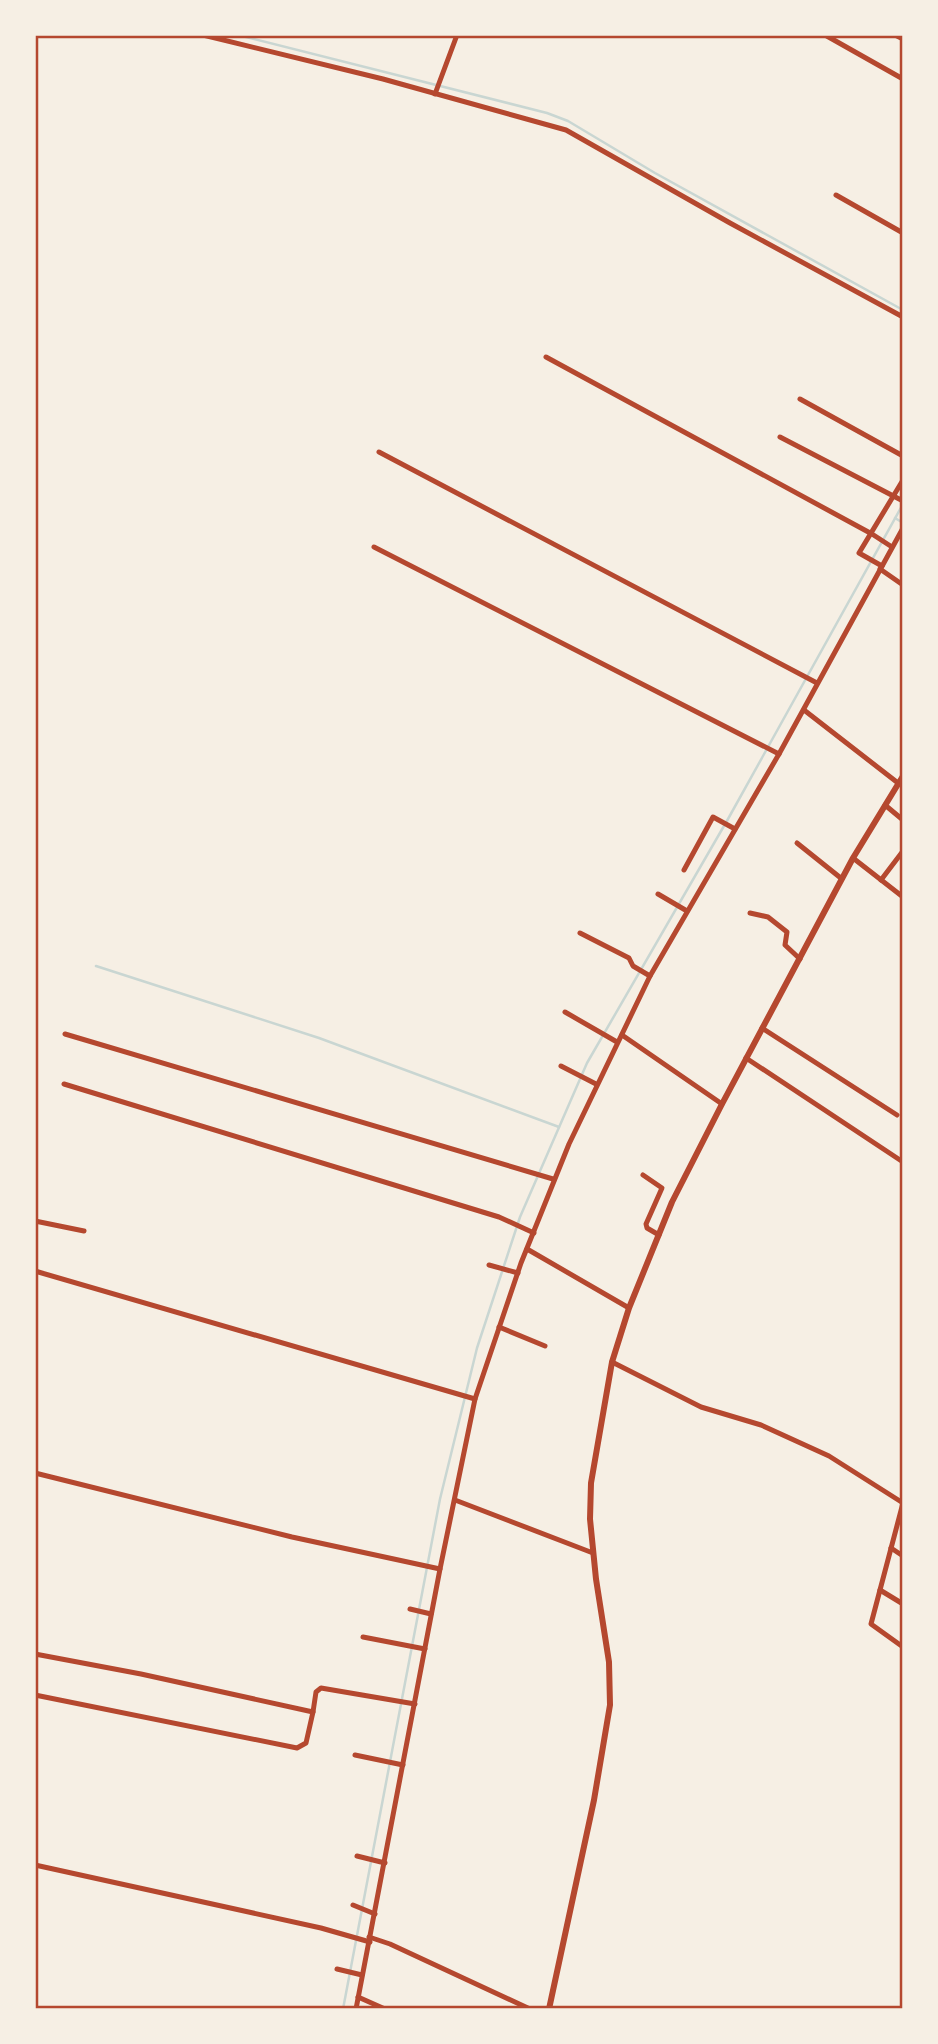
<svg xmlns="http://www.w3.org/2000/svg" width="938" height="2044" font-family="Mulish,sans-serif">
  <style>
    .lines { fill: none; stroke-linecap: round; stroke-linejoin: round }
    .stream { stroke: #c9d6d2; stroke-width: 2.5 }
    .minor { stroke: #b5482f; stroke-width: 5 }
    .tertiary { stroke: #b5482f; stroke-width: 6 }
    .neatline { fill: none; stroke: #b5482f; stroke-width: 2.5 }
  </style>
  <rect width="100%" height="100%" fill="#f6efe4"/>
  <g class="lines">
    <g class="stream">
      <path d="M238,35L547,113L568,121L655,173L903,310"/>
      <path d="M895,518L903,523"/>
      <path d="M96,966L319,1038L559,1127"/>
      <path d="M343,2009L440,1499L477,1348L520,1217L587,1063L728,819L903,504"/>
    </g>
    <g class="minor">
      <path d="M203,35L383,79L566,130L730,223L903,317"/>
      <path d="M825,35L903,79"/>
      <path d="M895,35L903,39"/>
      <path d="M435,94L457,35"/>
      <path d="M836,195L903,233"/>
      <path d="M546,357L872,534L892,547"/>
      <path d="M800,399L903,456"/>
      <path d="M780,437L903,501"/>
      <path d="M379,452L817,683"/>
      <path d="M374,547L779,754"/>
      <path d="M882,566L859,553L903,480"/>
      <path d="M880,569L903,585"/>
      <path d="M804,710L898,783"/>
      <path d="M885,805L903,820"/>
      <path d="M797,843L842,879"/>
      <path d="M853,858L903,897"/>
      <path d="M684,870L713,817L735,829"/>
      <path d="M881,880L903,851"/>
      <path d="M658,894L687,911"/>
      <path d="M750,913L768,917L787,932L785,945L800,959"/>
      <path d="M580,933L629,958L633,966L650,976"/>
      <path d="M565,1012L617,1042"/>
      <path d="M762,1028L897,1115"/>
      <path d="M65,1034L553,1179"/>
      <path d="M622,1035L722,1104"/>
      <path d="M746,1058L903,1162"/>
      <path d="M561,1066L596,1084"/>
      <path d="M64,1084L499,1217L534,1233"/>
      <path d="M643,1175L662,1188L646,1224L647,1228L659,1235"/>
      <path d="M35,1221L84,1231"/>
      <path d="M527,1249L629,1308"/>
      <path d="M489,1265L518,1273"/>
      <path d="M35,1271L475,1399"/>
      <path d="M499,1327L545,1346"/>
      <path d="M612,1362L701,1407L761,1425L829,1456L903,1503L871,1624L903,1647"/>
      <path d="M35,1473L292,1537L440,1569"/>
      <path d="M455,1500L593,1553"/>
      <path d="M891,1548L903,1556"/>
      <path d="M880,1590L903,1604"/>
      <path d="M410,1609L431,1614"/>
      <path d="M363,1637L425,1649"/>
      <path d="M35,1654L141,1674L313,1712L316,1692L321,1688L415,1704"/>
      <path d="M35,1695L297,1748L306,1743L313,1712"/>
      <path d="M355,1755L403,1765"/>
      <path d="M357,1856L385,1863"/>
      <path d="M35,1865L321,1928L370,1942"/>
      <path d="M353,1905L375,1914"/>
      <path d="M369,1937L390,1944L530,2009"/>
      <path d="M337,1969L362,1975"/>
      <path d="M358,1997L385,2009"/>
      <path d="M356,2009L440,1569L475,1399L521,1263L569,1144L650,976L779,754L903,528"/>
    </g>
    <path class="tertiary" d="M549,2009L594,1800L610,1705L609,1662L596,1579L590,1519L591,1483L612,1362L629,1308L672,1202L722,1104L853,858L903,776"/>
  </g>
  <rect width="938" height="2044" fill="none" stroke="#f6efe4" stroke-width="74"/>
  <rect x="37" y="37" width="864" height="1970" class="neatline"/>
</svg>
